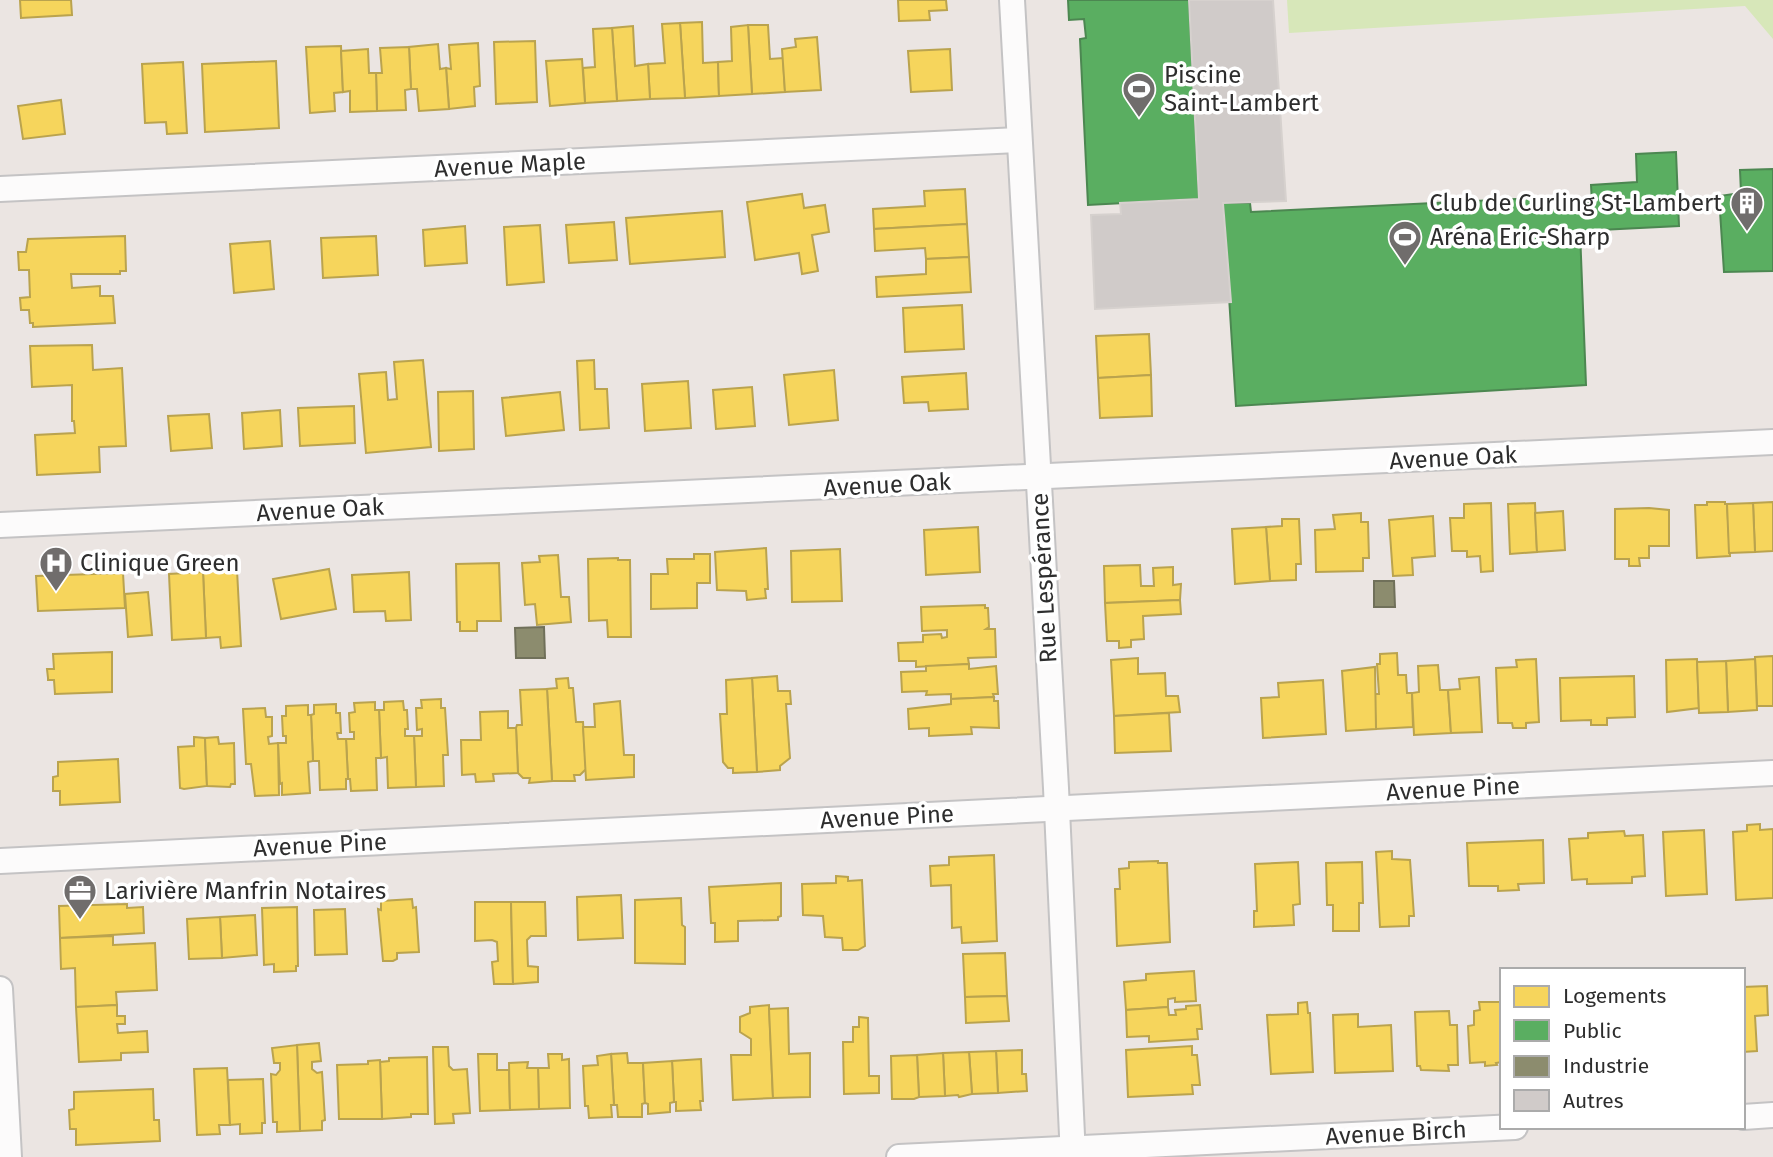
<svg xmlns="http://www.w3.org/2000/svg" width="1773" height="1157" font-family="'Fira Sans',sans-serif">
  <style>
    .green { fill: #d7e7b9 }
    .homes { fill: #f6d55c; stroke: #baa34e; stroke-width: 2 }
    .public { fill: #5aae61; stroke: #4c8751; stroke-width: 2 }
    .industry { fill: #8c8c6e; stroke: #70705a; stroke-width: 2 }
    .building { fill: #d0cbc9; stroke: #d6d1ce; stroke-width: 2 }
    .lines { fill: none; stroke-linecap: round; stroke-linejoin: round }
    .minor-casing { stroke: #c4c3c4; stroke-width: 28 }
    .minor { stroke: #fcfbfb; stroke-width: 24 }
    .labels { text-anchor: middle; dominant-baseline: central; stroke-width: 7; stroke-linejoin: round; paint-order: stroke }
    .poi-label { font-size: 24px; fill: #2d2d2d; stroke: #fff; text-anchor: start }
    .street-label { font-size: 24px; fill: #2d2d2d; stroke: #fff }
  </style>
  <rect width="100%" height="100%" fill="#ebe5e2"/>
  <path class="green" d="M1287,0H1773V39L1745,6L1289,33Z"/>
  <g class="homes">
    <path d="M20,0H71L72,15L21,18Z"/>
    <path d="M898,0H946L947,10L929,11L930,20L899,21Z"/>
    <path d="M702,22L703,63L718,62L719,96L685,98L680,23Z"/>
    <path d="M680,23L685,98L650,99L648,64L665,63L662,24Z"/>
    <path d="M748,25H768L770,59L783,58L785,92L752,94Z"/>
    <path d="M748,25L752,94L719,96L718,62L732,61L731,27Z"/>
    <path d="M633,26L635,66L648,64L650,99L617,101L612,28Z"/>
    <path d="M612,28L617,101L585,103L583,68L595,67L593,29Z"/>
    <path d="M817,37L821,90L785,92L782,49L796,47L795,39Z"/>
    <path d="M535,41L537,102L496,104L494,42Z"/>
    <path d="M478,43L480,86L474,87L475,106L449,109L446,68L451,69L449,45Z"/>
    <path d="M438,44L440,69L446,68L449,109L419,111L417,89H411L409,47Z"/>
    <path d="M341,46L343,92L334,93L335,111L310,113L306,47Z"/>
    <path d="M409,47L411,89L405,90L406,110L377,111L376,73H382L380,48Z"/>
    <path d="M368,49L369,73H376L377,111L350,112V91L343,92L341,51Z"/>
    <path d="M950,49L952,90L911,92L908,51Z"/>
    <path d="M582,59L585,103L550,106L546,61Z"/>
    <path d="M276,61L279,128L205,132L202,64Z"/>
    <path d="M183,62L187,133L167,134L166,122L145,123L142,64Z"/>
    <path d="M61,100L65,134L23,139L18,106Z"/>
    <path d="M965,189L967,224L874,229L873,209L925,206L924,191Z"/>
    <path d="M802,194L804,208L825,205L829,232L812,235L818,271L802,274L799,253L755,260L747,202Z"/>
    <path d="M722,211L725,257L630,264L626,218Z"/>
    <path d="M614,222L617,260L569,263L566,225Z"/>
    <path d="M967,224L969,257L926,259L925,248L875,251L874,229Z"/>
    <path d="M540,225L544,282L507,285L504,227Z"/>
    <path d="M465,226L467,263L425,266L423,230Z"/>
    <path d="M125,236L126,271H120V274H71L72,288L100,286V296H113L115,323L33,327V323H30L29,310H21L20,298L30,297L29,270H19L18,252H26L28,239Z"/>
    <path d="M376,236L378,275L323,278L321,238Z"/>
    <path d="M270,241L274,289L234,293L230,244Z"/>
    <path d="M969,257L971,292L877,297L876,277L926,274V259Z"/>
    <path d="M962,305L964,349L905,352L903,308Z"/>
    <path d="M1149,334L1151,375L1098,378L1096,336Z"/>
    <path d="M92,345L93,370L122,368L126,446L99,447L100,472L37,475L35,435L75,433L74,421H72V385L32,387L30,346Z"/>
    <path d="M423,360L431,447L366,453L359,374L386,372L388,400L397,399L394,362Z"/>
    <path d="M594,360L595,389H607L609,428L580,430L577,361Z"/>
    <path d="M834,370L838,420L789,425L784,375Z"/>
    <path d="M966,373L968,409L929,411L928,402L904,403L902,377Z"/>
    <path d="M1151,375L1152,416L1100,418L1098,378Z"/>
    <path d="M688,381L691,428L645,431L642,384Z"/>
    <path d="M752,387L755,426L716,429L713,390Z"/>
    <path d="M473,391L474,449L439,451L438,392Z"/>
    <path d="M560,392L564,430L506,436L502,398Z"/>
    <path d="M354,406L355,443L300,446L298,408Z"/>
    <path d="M280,410L282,446L244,449L242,413Z"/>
    <path d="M209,414L212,448L171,451L168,416Z"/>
    <path d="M1707,502H1725V504H1727L1730,556L1697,558L1695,505H1707Z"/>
    <path d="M1773,502V551L1755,552L1753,503Z"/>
    <path d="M1491,503L1493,571L1481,572L1480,556L1467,557V551H1452L1450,518H1464V504Z"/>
    <path d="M1535,503L1537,552L1510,554L1508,504Z"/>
    <path d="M1753,503L1755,552L1729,553L1727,504Z"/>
    <path d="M1649,508L1669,510V546H1649V558H1639L1640,566H1629V559H1615V509Z"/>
    <path d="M1563,511L1565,550L1537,552L1535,513Z"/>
    <path d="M1361,513V522H1368L1369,558H1363V571L1316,572L1315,530L1335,529L1333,515Z"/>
    <path d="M1433,516L1435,556L1412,558L1413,575L1393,576L1389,520Z"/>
    <path d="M1282,519H1299L1301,564H1296V580L1270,581L1266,527L1282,526Z"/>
    <path d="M978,527L980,572L926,575L924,530Z"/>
    <path d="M1266,527L1270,581L1235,584L1232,529Z"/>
    <path d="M766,548L768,589H765L766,598L747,600L746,591L717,590L715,552Z"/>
    <path d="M840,549L842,601L792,602L791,551Z"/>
    <path d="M694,554H710V583H697V608L651,609V574H668L667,559H694Z"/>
    <path d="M558,555L561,597H569L571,622L537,625L535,604L525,605L522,563L540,562L539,556Z"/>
    <path d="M618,558V560H630L631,637H608L607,620L589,621L588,559Z"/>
    <path d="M499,563L501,621H477V631H460V622H457L456,564Z"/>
    <path d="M1140,565L1141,586H1154L1153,568L1173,567V585L1181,584L1180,600L1105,603L1104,566Z"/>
    <path d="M329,569L336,609L281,619L273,579Z"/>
    <path d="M237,570L241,646L221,648L220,637L206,638L203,572Z"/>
    <path d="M203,572L206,638L172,640L169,574Z"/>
    <path d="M409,572L411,620L386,621L385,611L354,612L352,575Z"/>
    <path d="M123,573L125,608L38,611L36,576Z"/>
    <path d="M148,592L152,635L128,637L125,594Z"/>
    <path d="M1180,600L1181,614L1143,616L1144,639L1131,640V647L1119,648V641H1107L1105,603Z"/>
    <path d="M985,605V608H988L989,627L986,629H995L996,657L968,658L969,664L916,667V661H899L898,643L923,642V635L941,634L942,638L947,637V630L922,631L921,607Z"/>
    <path d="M112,652V692L55,694L54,680H48V678L47,669H54L53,654Z"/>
    <path d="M1397,653L1398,675H1406L1407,693H1412L1413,727L1376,729L1374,694H1379L1377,664H1380V654Z"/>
    <path d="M1773,656V706H1757L1755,657Z"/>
    <path d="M1138,658V674L1165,673L1166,696H1178L1180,712L1114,716L1111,660Z"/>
    <path d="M1536,659L1539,722L1526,723V728H1513L1512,723H1498L1496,668L1517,667L1516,660Z"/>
    <path d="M1697,659L1699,708L1667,712L1666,660Z"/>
    <path d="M1755,659L1757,710L1728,712L1726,661Z"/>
    <path d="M1726,661L1728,712L1699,713L1697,662Z"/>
    <path d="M969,664V669L996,666L998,694H993L994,697L951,699V694L926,695L927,691L902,692L901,672L926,671V666Z"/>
    <path d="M1438,665L1440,690H1448L1451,733L1414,735L1412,693L1419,692L1418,666Z"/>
    <path d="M1375,667L1376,729L1346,731L1342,671Z"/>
    <path d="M777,676L778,691H790L791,704H786L790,758L780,766V770L757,772L752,678Z"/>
    <path d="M1634,676L1635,717L1607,718V725H1591V720L1561,721L1560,678Z"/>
    <path d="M1479,677L1482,732L1451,733L1448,690L1460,689L1459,679Z"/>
    <path d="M568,678L569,688H573L576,722H583L586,769L580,775H574L575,781H552L547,689L557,688L556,679Z"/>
    <path d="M752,678L757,772L733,773V768H728L723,762L720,714H727L726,680Z"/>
    <path d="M1323,680L1326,734L1263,738L1261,698L1279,697L1278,683Z"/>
    <path d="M547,689L552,781L529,783L530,778H523L518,773L516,728L517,725H522L520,690Z"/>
    <path d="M994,697V701H998L999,728L971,727L972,734L929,736V728L909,729L908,709L951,704V699Z"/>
    <path d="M441,699V708H445L448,755H443L444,786L416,787L414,736H422V729L417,730L416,708H422L421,700Z"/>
    <path d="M403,701L404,710H407L408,729H405V736H414L416,787L388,788L387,757L381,758L379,710H384V702Z"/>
    <path d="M620,701L624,755H634V777L586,780L583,727H595L594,704Z"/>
    <path d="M375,702V710H379L381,758H376L377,790L351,791L350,779H348L346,739H354V732H350L349,713L355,712L354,703Z"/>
    <path d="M336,704V713H340L341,733H337L338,739H346L348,779H346V789L320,790L319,761H313L311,715L314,714V705Z"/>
    <path d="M308,705V715H311L313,761L308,762L310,793L282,795V783L280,784L278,743H286V736H283L282,716H286V706Z"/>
    <path d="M265,708L266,717H272V736L268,737L269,744L278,743L279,795L255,796L251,764H246L243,709Z"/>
    <path d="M508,711V728H516L518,773L493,774L494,781L476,782L475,774L462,775L461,740H481L480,712Z"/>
    <path d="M1169,713L1171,751L1115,753L1114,716Z"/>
    <path d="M194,737L205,738L207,786L184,789L180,788L178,747L194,746Z"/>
    <path d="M218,737L219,744L234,743L235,784H231L230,787L207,786L205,738Z"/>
    <path d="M118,759L120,802L60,805V791H53V777L58,776V762Z"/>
    <path d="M1760,824V830L1773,829V898L1736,900L1733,832L1747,831V825Z"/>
    <path d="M1704,830L1707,894L1666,896L1663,832Z"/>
    <path d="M1624,831L1625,836L1643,835L1645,876L1632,877V883L1587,884V879L1572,880L1569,839L1588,838V833Z"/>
    <path d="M1543,840L1544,883L1518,884L1519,890L1498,891V886H1469L1467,843Z"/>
    <path d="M1392,851V859L1410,860L1414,916H1409V926L1380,927L1376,852Z"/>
    <path d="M994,855L997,941L962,943L961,927L952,928L951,885L931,886L930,866L949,865V857Z"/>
    <path d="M1158,861V863H1167L1170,942L1117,946L1115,889H1120L1119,869L1129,868V862Z"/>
    <path d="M1298,862L1300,904L1293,905L1294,925L1254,927V911H1257L1255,864Z"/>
    <path d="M1362,862L1363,903H1359V931H1333V905H1327L1326,863Z"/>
    <path d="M836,876L848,877V881L862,880L865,946L858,950H843L842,938L825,937L823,916L803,915L802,884L836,883Z"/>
    <path d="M781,883V916L778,917V920L738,921V941L715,942V923H711L709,887Z"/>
    <path d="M621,895L623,938L578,940L577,897Z"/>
    <path d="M681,898L682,925L685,927V964L635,963V900Z"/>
    <path d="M412,899L413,908L416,907L419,952L397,953V959L393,961H383L378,909L381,910V901Z"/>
    <path d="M475,902H511L513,984H494L492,962L498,961L497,942L492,940L475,941Z"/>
    <path d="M511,902H545L546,936H531L527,940L528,966L538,967V982L513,984Z"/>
    <path d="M127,904V908L143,907L144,933L60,938L59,906Z"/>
    <path d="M297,907L298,966H296V971L274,972V964L264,965L262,908Z"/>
    <path d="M345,909L347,954L315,955L314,910Z"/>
    <path d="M255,915L257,955L222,958L220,917Z"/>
    <path d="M220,917L222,958L189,959L187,919Z"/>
    <path d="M113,936V945L155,943L157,990L116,992L117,1005L76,1007L75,968L61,969L60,938Z"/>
    <path d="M1005,953L1007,996L965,997L963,954Z"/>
    <path d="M1194,971L1196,1001L1175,1002V998L1168,999V1007L1126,1010L1124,982L1146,980V974Z"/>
    <path d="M1767,986L1768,1015L1755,1016L1757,1051L1743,1052V987Z"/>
    <path d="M1007,996L1009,1021L966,1023L965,997Z"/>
    <path d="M1307,1002L1308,1013H1310L1313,1072L1271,1074L1267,1015L1298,1014V1003Z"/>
    <path d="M1479,1002H1502V1062L1496,1063L1497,1065L1485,1066V1062L1470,1063L1468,1026L1474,1025V1011L1480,1010Z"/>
    <path d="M117,1005V1016H125V1024H117L118,1033L147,1031L148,1052L121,1053V1060L79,1062L76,1007Z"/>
    <path d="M769,1005L773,1098L733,1100L731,1055H751V1039L740,1032V1017L750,1013V1007Z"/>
    <path d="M1200,1005L1202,1029H1197L1198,1039L1149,1042V1036L1127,1037L1126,1010L1168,1007L1169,1015H1176L1175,1010L1186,1009V1006Z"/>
    <path d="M788,1008L789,1054L810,1053V1097L773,1098L769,1009Z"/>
    <path d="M1449,1011L1450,1025H1457L1458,1065H1448L1449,1071L1421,1070L1420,1066H1417L1415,1012Z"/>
    <path d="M1358,1014V1027L1391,1025L1393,1071L1335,1073L1333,1015Z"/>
    <path d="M859,1017L868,1018L869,1076H879V1093L844,1094L843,1042H853V1027H859Z"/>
    <path d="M319,1043L321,1061L312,1062V1069L317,1073L322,1072L325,1120L322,1121V1130L300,1131L297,1045Z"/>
    <path d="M297,1045L300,1131L277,1132V1122H273L271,1074L276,1075L280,1070V1063H274L272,1048Z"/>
    <path d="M1192,1046V1055H1197L1200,1085H1192L1193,1094L1128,1097L1126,1050Z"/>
    <path d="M433,1047H448L449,1066L453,1070L467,1069L470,1113L453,1114L454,1123L435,1124Z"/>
    <path d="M1022,1050V1074H1026L1027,1091L998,1093L996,1051Z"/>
    <path d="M996,1051L998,1093L972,1094L969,1052Z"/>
    <path d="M969,1052L972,1094L959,1097L958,1095L945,1096L943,1053Z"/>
    <path d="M627,1053L628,1063H643L645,1103L642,1104V1117H618L617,1105H614L611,1054Z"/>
    <path d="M943,1053L945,1096L919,1097L917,1055Z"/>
    <path d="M478,1054H497V1070H509L510,1110L480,1111Z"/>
    <path d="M548,1054H562V1060L569,1059L570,1108L539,1109L538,1068H549Z"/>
    <path d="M611,1054L614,1105H611L612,1117L589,1118L588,1106H585L583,1066L598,1065L597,1056Z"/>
    <path d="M917,1055L919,1097L914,1099H892L891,1056Z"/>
    <path d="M427,1057L428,1114H411V1117L382,1119L380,1062L389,1061V1058Z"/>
    <path d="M701,1059L703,1101H700L701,1110L676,1111V1102H674L672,1061Z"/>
    <path d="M380,1060L382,1119H339L337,1065L368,1064V1061Z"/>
    <path d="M672,1061L674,1102L670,1103V1112L648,1114V1104L645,1103L643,1063Z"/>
    <path d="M528,1062L527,1068H538L539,1109L510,1110L509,1063Z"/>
    <path d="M227,1068L230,1125H219L220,1134L197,1135L194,1069Z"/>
    <path d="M263,1079L265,1123H262V1133L240,1134V1124L230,1125L228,1080Z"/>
    <path d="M153,1089L154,1120H159L160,1141L76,1145V1129H70L69,1110L74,1109V1092Z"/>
  </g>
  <g class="public">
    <path d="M1068,0H1189L1199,199L1088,205L1080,39L1086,38L1084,19L1069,20Z"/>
    <path d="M1676,152L1679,226L1580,231L1586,385L1236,406L1223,203H1250L1251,212L1578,196L1579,204L1592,203L1591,185L1637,182L1636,154Z"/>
    <path d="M1773,169V271L1724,272L1719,196L1741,193L1740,170Z"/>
  </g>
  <g class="industry">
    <path d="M1374,581H1394L1395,607H1374Z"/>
    <path d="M544,627L545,658H516L515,628Z"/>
  </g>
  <path class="building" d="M1189,0H1273L1286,201L1223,203L1231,302L1095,309L1091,215L1121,214L1120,203L1199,199Z"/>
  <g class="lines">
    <defs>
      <g id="minor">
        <path d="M1012,0L1056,788L1073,1157"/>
        <path d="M0,189L1019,140"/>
        <path d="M0,525L1773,442"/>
        <path d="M0,861L1773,773"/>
        <path d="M0,989L9,1157"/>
        <path d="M1743,1117L1773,1115"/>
        <path d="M899,1157L1515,1127"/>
      </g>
    </defs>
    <use href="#minor" class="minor-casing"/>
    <use href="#minor" class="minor"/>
  </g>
  <defs>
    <symbol id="stadium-pin" viewBox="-11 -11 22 30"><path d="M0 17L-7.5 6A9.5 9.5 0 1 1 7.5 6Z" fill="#706d6c" stroke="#fff"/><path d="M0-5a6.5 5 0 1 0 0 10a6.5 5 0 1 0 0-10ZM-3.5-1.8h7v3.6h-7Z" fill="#fff"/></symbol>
    <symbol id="building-pin" viewBox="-11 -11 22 30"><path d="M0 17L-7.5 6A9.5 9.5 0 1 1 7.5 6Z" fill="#706d6c" stroke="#fff"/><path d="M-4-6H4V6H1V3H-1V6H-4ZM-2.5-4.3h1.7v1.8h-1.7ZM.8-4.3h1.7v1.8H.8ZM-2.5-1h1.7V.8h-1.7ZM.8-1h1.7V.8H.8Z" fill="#fff"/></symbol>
    <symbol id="hospital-pin" viewBox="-11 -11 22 30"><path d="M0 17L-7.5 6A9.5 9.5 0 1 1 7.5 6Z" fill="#706d6c" stroke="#fff"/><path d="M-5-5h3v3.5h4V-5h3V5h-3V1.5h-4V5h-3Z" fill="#fff"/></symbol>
    <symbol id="office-pin" viewBox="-11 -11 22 30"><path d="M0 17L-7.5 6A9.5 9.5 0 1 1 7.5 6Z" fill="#706d6c" stroke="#fff"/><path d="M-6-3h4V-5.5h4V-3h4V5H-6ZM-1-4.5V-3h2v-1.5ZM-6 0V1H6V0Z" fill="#fff"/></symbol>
  </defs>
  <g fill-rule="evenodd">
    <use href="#stadium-pin" x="1120" y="70" width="38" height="52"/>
    <use href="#building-pin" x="1728" y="184" width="38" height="52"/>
    <use href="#stadium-pin" x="1386" y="218" width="38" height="52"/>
    <use href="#hospital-pin" x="37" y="544" width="38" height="52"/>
    <use href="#office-pin" x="61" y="872" width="38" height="52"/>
  </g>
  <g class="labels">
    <g class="poi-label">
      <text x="1164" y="75">Piscine<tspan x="1164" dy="28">Saint-Lambert</tspan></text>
      <text x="1722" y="203" text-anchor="end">Club de Curling St-Lambert</text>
      <text x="1430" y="237">Aréna Eric-Sharp</text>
      <text x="80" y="563">Clinique Green</text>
      <text x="104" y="891">Larivière Manfrin Notaires</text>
    </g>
    <g class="street-label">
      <text transform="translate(510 165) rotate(-3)">Avenue Maple</text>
      <text transform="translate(1453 458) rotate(-3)">Avenue Oak</text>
      <text transform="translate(887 485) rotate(-3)">Avenue Oak</text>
      <text transform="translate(320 510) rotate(-3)">Avenue Oak</text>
      <text transform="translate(1044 578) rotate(-93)">Rue Lespérance</text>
      <text transform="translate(1453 789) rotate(-3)">Avenue Pine</text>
      <text transform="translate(887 817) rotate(-3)">Avenue Pine</text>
      <text transform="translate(320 845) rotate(-3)">Avenue Pine</text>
      <text transform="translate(1396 1133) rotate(-3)">Avenue Birch</text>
    </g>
  </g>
  <rect x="1500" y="968" width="245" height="161" fill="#ffffff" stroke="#ababab" stroke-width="2"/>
  <rect x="1514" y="986" width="35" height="21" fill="#f6d55c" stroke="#ababab" stroke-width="2"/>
  <text x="1563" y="1003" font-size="21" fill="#2d2d2d">Logements</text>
  <rect x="1514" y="1020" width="35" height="21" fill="#5aae61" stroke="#ababab" stroke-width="2"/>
  <text x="1563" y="1038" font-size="21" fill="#2d2d2d">Public</text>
  <rect x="1514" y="1056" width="35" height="21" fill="#8c8c6e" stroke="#ababab" stroke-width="2"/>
  <text x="1563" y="1073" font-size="21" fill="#2d2d2d">Industrie</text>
  <rect x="1514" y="1090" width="35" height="21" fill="#d0cbc9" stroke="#ababab" stroke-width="2"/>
  <text x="1563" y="1108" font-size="21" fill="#2d2d2d">Autres</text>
</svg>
